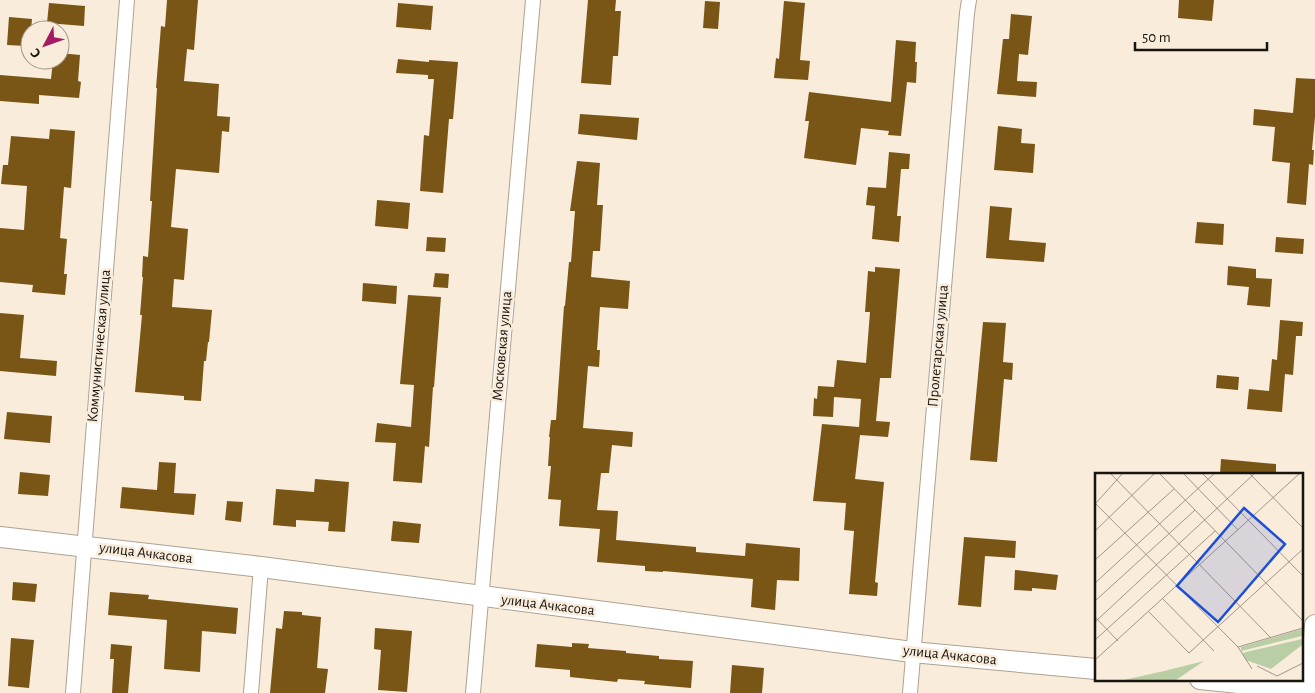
<svg xmlns="http://www.w3.org/2000/svg" width="1315" height="693" font-family="'Alegreya Sans',sans-serif">
  <style>
    .building { fill: #795516 }
    .lines { fill: none; stroke-linecap: round; stroke-linejoin: round }
    .street-casing { stroke: #aea292; stroke-width: 16 }
    .secondary-casing { stroke: #aea292; stroke-width: 22 }
    .street { stroke: #fff; stroke-width: 14 }
    .secondary { stroke: #fff; stroke-width: 20 }
    .labels { text-anchor: middle; dominant-baseline: central; stroke-width: 5; stroke-linejoin: round; paint-order: stroke }
    .street-label { font-size: 15px; fill: #18140e; stroke: #f9ecdb }
    .inset-road { fill: none; stroke: #9f9689; stroke-width: 1 }
    .view { fill: #1d4ed8; fill-opacity: 0.15; stroke: #1d4ed8; stroke-width: 2.5 }
    .inset-edge { fill: none; stroke: #18140e; stroke-width: 2.5 }
  </style>
  <rect width="100%" height="100%" fill="#f9ecdb"/>
  <g class="building">
    <path d="M167,0H198L194,50L187,49L184,81L219,84L217,116L230,117L229,132L222,131L219,173L176,169L171,227L188,229L184,280L174,279L172,307L212,310L209,342H208L206,361H204L201,401L184,400V396L135,392L142,315H140L143,277H142L143,256L148,257L152,201H150L157,88H156L161,26L165,27Z"/>
    <path d="M588,0H616L615,11H621L618,56H613L611,85L581,83Z"/>
    <path d="M1179,0H1214L1212,21L1178,18Z"/>
    <path d="M705,1L720,2L718,29L703,28Z"/>
    <path d="M784,1L805,3L800,60L810,61L808,80L774,78L776,58L779,59Z"/>
    <path d="M49,3L85,6L84,26L47,23Z"/>
    <path d="M398,3L433,6L431,30L396,27Z"/>
    <path d="M1011,14L1032,16L1028,55L1019,54L1017,81L1037,82L1036,97L997,94L1003,39H1009Z"/>
    <path d="M9,17L32,19L31,30L30,32H28L26,46L7,45Z"/>
    <path d="M896,40L916,42L915,62H917L916,83L907,82L901,136L888,135L889,131L861,128L856,165L804,158L809,121H805L809,92L891,102Z"/>
    <path d="M60,53L80,55L78,81L81,82L79,98L39,95V104L0,101V75L51,79L53,60H60Z"/>
    <path d="M398,59L429,62V60L458,62L453,119H449L443,193L420,191L424,135L429,136L434,79H428V75L396,73Z"/>
    <path d="M1296,78L1315,79V117L1312,150H1314L1313,165L1309,164L1306,205L1287,203L1290,163L1272,161L1275,127L1253,125L1254,109L1293,113Z"/>
    <path d="M580,114L639,118L637,140L578,134Z"/>
    <path d="M998,126L1022,129L1021,143L1035,144L1033,173L994,170Z"/>
    <path d="M50,129L75,131L71,188L64,187L60,238L67,239L64,274H67L65,295L32,292L33,285L0,282V228L24,230L27,186L1,184L3,165H8L11,136L49,139Z"/>
    <path d="M889,152L910,154L909,169H901L897,216H901L899,242L872,239L875,206L866,205L868,187L886,188Z"/>
    <path d="M577,161L600,163L597,205H603L600,251H593L591,277L630,281L628,309L600,307L597,350H600L599,367L588,366L583,428L633,432L632,447L612,445L609,473H601L597,510L618,511L616,540L696,547V552L745,556L746,543L800,548L799,581L777,580L775,610L751,607L753,579L663,571V572L645,571V566L597,562L600,529L559,526L561,500L548,499L551,466H548L550,437H549L551,420H556L564,306H565L569,262H571L575,211H570Z"/>
    <path d="M377,200L410,203L408,229L375,226Z"/>
    <path d="M990,206L1012,208L1009,240L1046,243L1044,262L986,258Z"/>
    <path d="M1197,222L1224,224L1223,245L1195,243Z"/>
    <path d="M427,237L446,238L445,252L426,251Z"/>
    <path d="M1276,237L1304,239L1303,254L1275,252Z"/>
    <path d="M1228,266L1256,269V278L1272,279L1270,307L1247,305L1249,287L1227,285Z"/>
    <path d="M875,267L900,269L891,378H880L876,421L890,422L888,437L860,435L855,479L884,482L875,582L878,583L877,596L849,594L854,531L844,530L846,503L813,501L822,424L859,427L861,399L834,397L833,417L813,416L814,398L817,399L818,386L834,387L837,360L866,363L870,312H865L868,271L875,272Z"/>
    <path d="M435,273L449,274L448,288L433,287Z"/>
    <path d="M363,283L397,286L396,304L362,301Z"/>
    <path d="M408,295L441,297L434,387H433L429,447L425,446L422,483L393,481L396,443L375,442L377,423L411,427L414,385L400,384Z"/>
    <path d="M0,313L24,315L20,358L57,361L56,376L0,371Z"/>
    <path d="M1280,320L1303,322L1302,336H1296L1293,375L1285,374L1282,412L1247,409L1249,389L1269,391L1272,359L1277,360Z"/>
    <path d="M983,322L1006,323L1003,362L1013,363L1012,380L1004,379L997,462L970,460Z"/>
    <path d="M1217,375L1239,377L1238,390L1216,388Z"/>
    <path d="M7,412L52,416L50,443L4,439Z"/>
    <path d="M1221,459L1276,464V474H1220Z"/>
    <path d="M159,462L176,463L174,493L196,494L194,515L120,508L122,487L157,490Z"/>
    <path d="M20,472L50,475L48,496L18,494Z"/>
    <path d="M315,479L349,482L345,532L328,531L329,522L296,520V527L273,525L276,489L314,492Z"/>
    <path d="M227,501L243,502L241,522L225,520Z"/>
    <path d="M393,521L421,524L419,543L391,541Z"/>
    <path d="M964,537L1016,541L1015,558L985,556L981,607L958,605Z"/>
    <path d="M1015,570L1058,575L1056,590L1032,588V591L1014,590Z"/>
    <path d="M13,582L37,584L35,602L12,600Z"/>
    <path d="M110,592L149,595L148,599L238,608L236,634L202,631L200,672L164,669L167,620L108,615Z"/>
    <path d="M284,611L302,612V615L321,617L317,668L328,669L325,693H270L276,628L282,629Z"/>
    <path d="M375,628L412,631L407,692L378,690L381,650L374,649Z"/>
    <path d="M11,638L34,640L29,688L8,686Z"/>
    <path d="M572,643L589,644L588,648L626,651V653L659,656V659L693,661L691,688L644,684L645,681L618,679L617,682L570,677V670L535,667L537,644L572,647Z"/>
    <path d="M111,644L132,646L128,693H112L114,659H110Z"/>
    <path d="M732,665L764,668L762,693H730Z"/>
  </g>
  <g class="lines">
    <defs>
      <g id="street">
        <path d="M73,693L127,0"/>
        <path d="M251,693L261,567"/>
        <path d="M473,693L533,0"/>
        <path d="M910,693L967,13L969,0"/>
      </g>
      <g id="secondary">
        <path d="M0,537L261,567L912,652L1096,669"/>
        <path d="M1200,679L1315,691"/>
        <path d="M1310,693L1315,625"/>
      </g>
    </defs>
    <use href="#street" class="street-casing"/>
    <use href="#secondary" class="secondary-casing"/>
    <use href="#street" class="street"/>
    <use href="#secondary" class="secondary"/>
  </g>
  <g class="labels">
    <g class="street-label">
      <text transform="translate(99 346) rotate(-85)">Коммунистическая улица</text>
      <text transform="translate(502 346) rotate(-85)">Московская улица</text>
      <text transform="translate(938 346) rotate(-85)">Пролетарская улица</text>
      <text transform="translate(146 553) rotate(7)">улица Ачкасова</text>
      <text transform="translate(548 605) rotate(7)">улица Ачкасова</text>
      <text transform="translate(950 655) rotate(6)">улица Ачкасова</text>
    </g>
  </g>
  <g transform="translate(1095 473)">
    <rect width="208" height="208" fill="#f9ecdb"/>
    <path d="M207,156V163L146,178V174ZM207,166V172L176,196L151,187L147,180ZM109,188L81,207H29L69,198Z" fill="#bacea5"/>
    <path class="inset-road" d="M15,0L175,164M64,0L208,148M88,0L143,57M107,0L208,103M154,0L208,55M0,30L143,174L157,196M1,30L28,0M0,58L60,0M0,87L79,16M0,110L120,0M68,126L119,178M0,128L100,37M54,139L94,180L208,76M0,144L23,168M0,149L160,0M0,167L120,58M143,174L208,155M0,187L205,0M162,193L182,203M182,203L208,190"/>
    <path class="view" d="M149,35L190,71L123,149L82,113Z"/>
    <rect width="208" height="208" class="inset-edge"/>
  </g>
  <g transform="translate(45 45) rotate(229)"><circle r="24" fill="#f9ecdb" stroke="#9f9689"/>
  <path d="M0-4L9 19L0 12L-9 19Z" fill="#a51b63"/>
  <text y="-8" font-size="14" font-weight="bold" text-anchor="middle" fill="#18140e">С</text>
  </g>
  <path d="M1135 42v8h132v-8" fill="none" stroke="#18140e" stroke-width="2.5"/>
  <text x="1142" y="42" font-size="15" fill="#18140e" stroke="#f9ecdb" stroke-width="4" paint-order="stroke">50 m</text>
</svg>
